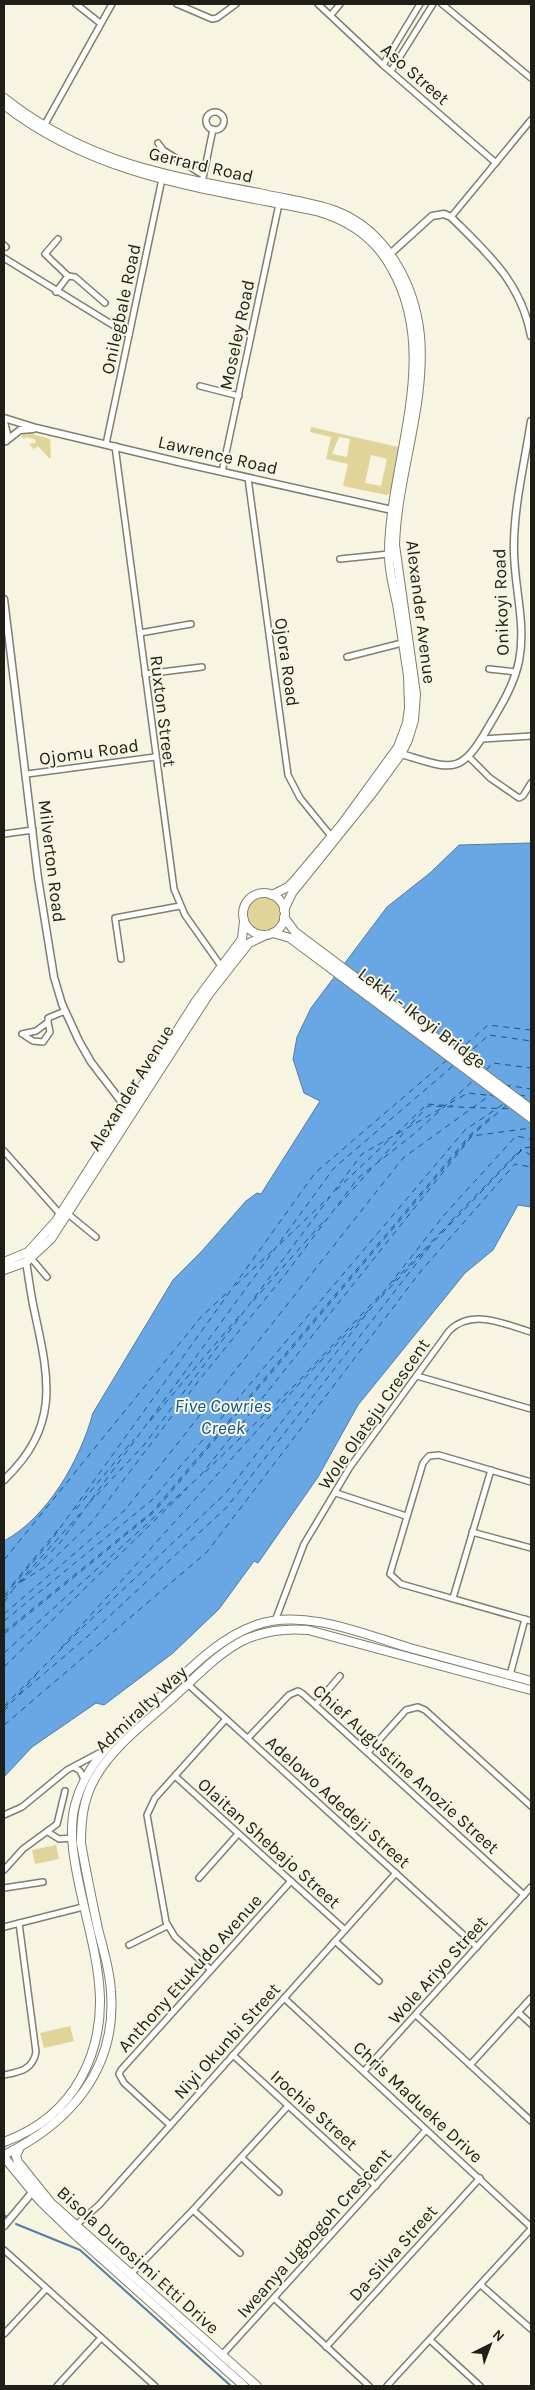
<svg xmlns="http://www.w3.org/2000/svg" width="535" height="2390" font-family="Karla,sans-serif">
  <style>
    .green { fill: #e0d499; fill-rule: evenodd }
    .water { fill: #68a7e3; stroke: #527ea6 }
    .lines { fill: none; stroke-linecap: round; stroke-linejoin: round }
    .stream { stroke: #527ea6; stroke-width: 2 }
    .ferry { stroke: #11578f; stroke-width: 1; stroke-dasharray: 6 5; stroke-linecap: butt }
    .minor-casing { stroke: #817e6e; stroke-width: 8 }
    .tertiary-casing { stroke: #817e6e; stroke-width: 9 }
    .secondary-casing { stroke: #817e6e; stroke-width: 10 }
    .primary-casing { stroke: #817e6e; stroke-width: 10 }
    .minor { stroke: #fff; stroke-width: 5 }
    .tertiary { stroke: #fff; stroke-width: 6 }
    .secondary { stroke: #fff; stroke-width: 8 }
    .primary { stroke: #fff; stroke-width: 8 }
    .labels { text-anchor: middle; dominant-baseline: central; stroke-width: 4; stroke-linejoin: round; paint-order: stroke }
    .street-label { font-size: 18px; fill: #201e18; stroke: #f7f4e1 }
    .water-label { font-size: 19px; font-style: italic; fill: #11578f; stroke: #f7f4e1 }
  </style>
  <rect width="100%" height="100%" fill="#f7f4e1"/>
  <g class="green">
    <path d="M311,427L398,447L391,492L387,495L343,486L348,464L326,459L331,437L310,432ZM339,437L350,439L347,457L332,454ZM371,455L387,459L381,486L365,483Z"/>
    <path d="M25,432L50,439L51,458H49L38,446L34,449L29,444L35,443L36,440L26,437L24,439L21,436Z"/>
    <circle cx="264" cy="914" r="16"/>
    <path d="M56,1845L59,1859L35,1864L32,1850Z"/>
    <path d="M70,2026L74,2041L44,2048L40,2033Z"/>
  </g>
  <path class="water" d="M531,843V1207L518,1205L493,1250L465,1273L358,1405L318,1477L258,1563L254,1561L219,1609L173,1653L104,1705L96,1703L32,1747L4,1777V1541C48,1517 80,1460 93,1413L173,1280L201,1252L246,1201L257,1193L261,1194L320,1101L304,1093L293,1059L297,1037L311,1008L387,907L430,873L459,845Z"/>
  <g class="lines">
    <g class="stream">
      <path d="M4,2215L7,2217"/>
      <path d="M16,2224L80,2250L231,2386"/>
    </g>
    <g class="ferry">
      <path d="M458,1051L488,1025L531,1030"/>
      <path d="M465,1056L489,1035L531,1041"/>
      <path d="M486,1070L493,1063L531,1068"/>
      <path d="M505,1085L531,1089"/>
      <path d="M519,1095L531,1097"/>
      <path d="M521,1098L531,1101"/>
      <path d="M450,1103L468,1093L495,1096"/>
      <path d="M411,1124L428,1106L514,1109"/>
      <path d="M396,1134L427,1104L453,1106"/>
      <path d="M517,1155L524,1148L531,1147"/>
      <path d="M378,1162L407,1129"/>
      <path d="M336,1190L391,1138"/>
      <path d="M338,1206L372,1168"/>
      <path d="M451,1221L521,1149"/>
      <path d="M440,1233L451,1222"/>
      <path d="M280,1244L329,1197"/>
      <path d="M393,1282L440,1233"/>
      <path d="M236,1285L273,1250"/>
      <path d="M381,1297L521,1150L531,1155"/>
      <path d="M253,1301L323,1222"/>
      <path d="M150,1421L240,1315"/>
      <path d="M205,1472L296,1384L381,1294"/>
      <path d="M89,1503L144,1445L362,1154L442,1108"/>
      <path d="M76,1509L134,1439"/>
      <path d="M4,1560L201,1317L229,1291"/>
      <path d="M21,1582L46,1566L91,1523L200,1379L284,1276L358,1178L414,1134L475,1079"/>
      <path d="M18,1583L80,1514"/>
      <path d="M12,1585L62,1525"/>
      <path d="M4,1596L50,1542L315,1173L447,1060"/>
      <path d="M4,1598L59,1544L334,1168L454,1065"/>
      <path d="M4,1602L12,1591"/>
      <path d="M4,1614L125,1510L403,1158L493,1093"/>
      <path d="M4,1621L152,1500L465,1130L505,1103"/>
      <path d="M4,1632L152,1512L470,1135L491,1117"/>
      <path d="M4,1634L154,1512L471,1136L508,1104"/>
      <path d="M61,1648L298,1385L368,1311"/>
      <path d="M4,1653L200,1476L472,1136L531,1128"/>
      <path d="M4,1667L187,1489"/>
      <path d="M19,1695L88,1636L227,1507L430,1246"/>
      <path d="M4,1706L85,1625L225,1494L445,1214L516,1136L531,1139"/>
      <path d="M4,1708L10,1702"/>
      <path d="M4,1711L36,1675"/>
      <path d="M4,1725L207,1552L421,1271L515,1164L531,1167"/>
    </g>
    <defs>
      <g id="minor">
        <path d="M76,4L100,23"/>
        <path d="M177,4L212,19L217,18L236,4"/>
        <path d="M318,4L383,65L496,163"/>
        <path d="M442,4L531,78"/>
        <path d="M331,15L340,4"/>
        <path d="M383,65L420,4"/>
        <path d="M391,71L433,4"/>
        <circle cx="215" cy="121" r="9"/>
        <path d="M44,126L112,4"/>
        <path d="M158,143L163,150L203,175"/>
        <path d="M203,178L213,129"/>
        <path d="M451,217L531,120"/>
        <path d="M4,245L6,247"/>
        <path d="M4,258L129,335"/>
        <path d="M68,276L75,277L105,303"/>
        <path d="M56,292L68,276L45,254L58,239"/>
        <path d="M200,386L239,396"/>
        <path d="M106,444L162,179"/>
        <path d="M115,446L174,889L185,915L221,966"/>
        <path d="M222,472L279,204"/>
        <path d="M248,478L288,775L300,798L331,836"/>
        <path d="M340,559L389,554"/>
        <path d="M140,633L191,624"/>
        <path d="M347,657L402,643"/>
        <path d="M489,669L516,672"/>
        <path d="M145,674L202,667"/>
        <path d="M482,739L531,736"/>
        <path d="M469,757L490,778L519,798L523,796L531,783"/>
        <path d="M27,774L155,757"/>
        <path d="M4,834L33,830"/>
        <path d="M121,959L115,918L180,906"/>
        <path d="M48,1022L50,1032L43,1042L33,1041L22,1034L36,1031L48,1022V1018L65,1011"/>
        <path d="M4,1151L60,1214"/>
        <path d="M68,1214L96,1237"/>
        <path d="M31,1258L47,1277"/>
        <path d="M417,1376L531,1409"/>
        <path d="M531,1482L439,1455L429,1456L423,1463L390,1574L401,1584L531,1621"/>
        <path d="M336,1493L406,1516"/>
        <path d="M472,1532L531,1548"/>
        <path d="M453,1598L491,1470"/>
        <path d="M275,1621L304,1544L350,1467L449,1331C472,1308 504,1324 531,1332"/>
        <path d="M510,1675L525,1619"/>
        <path d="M181,1678L477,1947"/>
        <path d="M316,1704L340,1676"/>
        <path d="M248,1738L289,1695L298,1691L303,1694L524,1895"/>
        <path d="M369,1751L406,1710L418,1707L425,1710L531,1806"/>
        <path d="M74,1767L80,1771L84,1779"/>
        <path d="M175,1776L345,1930"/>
        <path d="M4,1815L22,1807L67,1770L99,1753"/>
        <path d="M48,1832L59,1839L73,1838"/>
        <path d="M4,1870L23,1849L57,1824L65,1791"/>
        <path d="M199,1878L238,1834"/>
        <path d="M4,1888L43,1882"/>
        <path d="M4,1927L83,1907"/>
        <path d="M335,1941L379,1981"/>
        <path d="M129,1945L167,1926"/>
        <path d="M211,1970L175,1937L166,1922L147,1815L155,1798L226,1719"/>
        <path d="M284,1998L531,2227"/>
        <path d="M518,2012L531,2024"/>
        <path d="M416,2015L531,2121"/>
        <path d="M233,2055L376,2186"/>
        <path d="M470,2065L531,1998"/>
        <path d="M365,2070L531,1887"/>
        <path d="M4,2075C19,2072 33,2070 36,2052L19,1923"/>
        <path d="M170,2125L124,2083L119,2074L121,2070L291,1881"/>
        <path d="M242,2158L279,2192"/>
        <path d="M193,2210L240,2253"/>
        <path d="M76,2225L99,2205L396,1873"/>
        <path d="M4,2250L155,2386"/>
        <path d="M131,2274L193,2210L288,2106"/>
        <path d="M482,2286L531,2329"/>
        <path d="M274,2298L369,2386"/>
        <path d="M4,2334L46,2289"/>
        <path d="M430,2340L480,2386"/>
        <path d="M326,2347L480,2178"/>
        <path d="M222,2355L426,2130"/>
        <path d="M57,2386L101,2338"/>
        <path d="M387,2386L531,2229"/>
      </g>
      <g id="tertiary">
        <path d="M390,254L432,216L444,214L451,217C488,254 521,282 531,336"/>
        <path d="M4,418L36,428L187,464L392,510"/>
        <path d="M4,422L7,434L6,441"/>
        <path d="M6,441L20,430L33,429"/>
        <path d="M4,599L38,878L54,977L62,1004L79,1041L91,1062L127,1109"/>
        <path d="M401,754C452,769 460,777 489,726C501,706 514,685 519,661C527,621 512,581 514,541C515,501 525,460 531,421"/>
        <path d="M4,1480C59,1427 50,1382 35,1314C31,1297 29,1279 26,1262"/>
        <path d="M4,2226L35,2189"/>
      </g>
      <g id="secondary">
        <path d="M20,2147L16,2156L18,2162L51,2203L257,2386"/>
        <path d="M4,2157L40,2201L72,2232L244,2386"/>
      </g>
      <g id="primary">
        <path d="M4,98C41,127 84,150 130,164C172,177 216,185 259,193C284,199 311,202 336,211C386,230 415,285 420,336C426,406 397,475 395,545L416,694L414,720L408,740L401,754L374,791L292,893L284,910"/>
        <path d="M4,105C97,177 204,188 316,211C348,220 376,239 392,269C441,356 392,455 389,548C388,566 393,586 397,604C401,628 404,651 408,675L409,708L407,723L398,747L342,824L294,881L288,887L272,895"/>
        <circle cx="264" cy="914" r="21"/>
        <path d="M284,917L295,932L531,1109"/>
        <path d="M273,933L290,938L531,1118"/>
        <path d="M4,1262L28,1252L56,1221L196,1001L242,939L244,921"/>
        <path d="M4,1270L26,1262L51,1239L209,994L249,943L266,935"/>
        <path d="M4,2142C37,2130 64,2109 81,2078C118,2010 92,1949 78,1879C73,1855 69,1829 75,1805C87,1758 125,1729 160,1697C189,1670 217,1639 256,1625C304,1608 363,1634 410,1648C450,1659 491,1670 531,1681"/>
        <path d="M4,2155C70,2123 117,2069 111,1992C110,1970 103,1949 98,1929C92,1900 86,1872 81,1843C81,1821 83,1800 94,1780C112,1746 148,1721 176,1695C197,1676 218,1653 244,1640C264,1631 286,1628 308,1630L531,1690"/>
      </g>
    </defs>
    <use href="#minor" class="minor-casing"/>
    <use href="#tertiary" class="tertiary-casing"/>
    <use href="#secondary" class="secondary-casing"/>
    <use href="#primary" class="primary-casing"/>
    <use href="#minor" class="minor"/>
    <use href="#tertiary" class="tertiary"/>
    <use href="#secondary" class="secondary"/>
    <use href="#primary" class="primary"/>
  </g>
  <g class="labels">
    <g class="street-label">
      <text transform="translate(415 74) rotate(41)">Aso Street</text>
      <text transform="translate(201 165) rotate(13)">Gerrard Road</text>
      <text transform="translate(121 309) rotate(-78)">Onilegbale Road</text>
      <text transform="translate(237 335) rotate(-78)">Moseley Road</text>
      <text transform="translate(218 455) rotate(13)">Lawrence Road</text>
      <text transform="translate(501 602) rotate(-92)">Onikoyi Road</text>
      <text transform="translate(421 612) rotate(83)">Alexander Avenue</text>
      <text transform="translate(287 662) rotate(82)">Ojora Road</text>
      <text transform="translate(163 711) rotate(83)">Ruxton Street</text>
      <text transform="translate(89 752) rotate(-8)">Ojomu Road</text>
      <text transform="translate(52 861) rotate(83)">Milverton Road</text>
      <text transform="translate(422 1018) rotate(37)">Lekki - Ikoyi Bridge</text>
      <text transform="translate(131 1088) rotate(-58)">Alexander Avenue</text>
      <text transform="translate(374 1414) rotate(-55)">Wole Olateju Crescent</text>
      <text transform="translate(141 1709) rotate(-43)">Admiralty Way</text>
      <text transform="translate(406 1769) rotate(42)">Chief Augustine Anozie Street</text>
      <text transform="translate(338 1802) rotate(42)">Adelowo Adedeji Street</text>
      <text transform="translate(269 1843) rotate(42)">Olaitan Shebajo Street</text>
      <text transform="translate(438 1970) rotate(-48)">Wole Ariyo Street</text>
      <text transform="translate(190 1973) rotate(-48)">Anthony Etukudo Avenue</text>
      <text transform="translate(227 2041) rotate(-48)">Niyi Okunbi Street</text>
      <text transform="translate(418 2102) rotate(43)">Chris Madueke Drive</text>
      <text transform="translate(314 2110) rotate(42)">Irochie Street</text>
      <text transform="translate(314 2233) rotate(-48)">Iweanya Ugbogoh Crescent</text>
      <text transform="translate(393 2253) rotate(-48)">Da-Silva Street</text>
      <text transform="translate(138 2260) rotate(42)">Bisola Durosimi Etti Drive</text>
    </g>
    <g class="water-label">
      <text x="223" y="1406">Five Cowries<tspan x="223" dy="22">Creek</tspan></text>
    </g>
  </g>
  <rect width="535" height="2390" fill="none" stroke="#201e18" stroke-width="10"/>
  <g transform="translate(490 2345) rotate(42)" stroke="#f7f4e1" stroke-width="4" paint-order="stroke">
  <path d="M0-4L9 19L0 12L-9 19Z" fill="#201e18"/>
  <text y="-8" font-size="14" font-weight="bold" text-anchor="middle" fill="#201e18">N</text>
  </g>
</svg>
